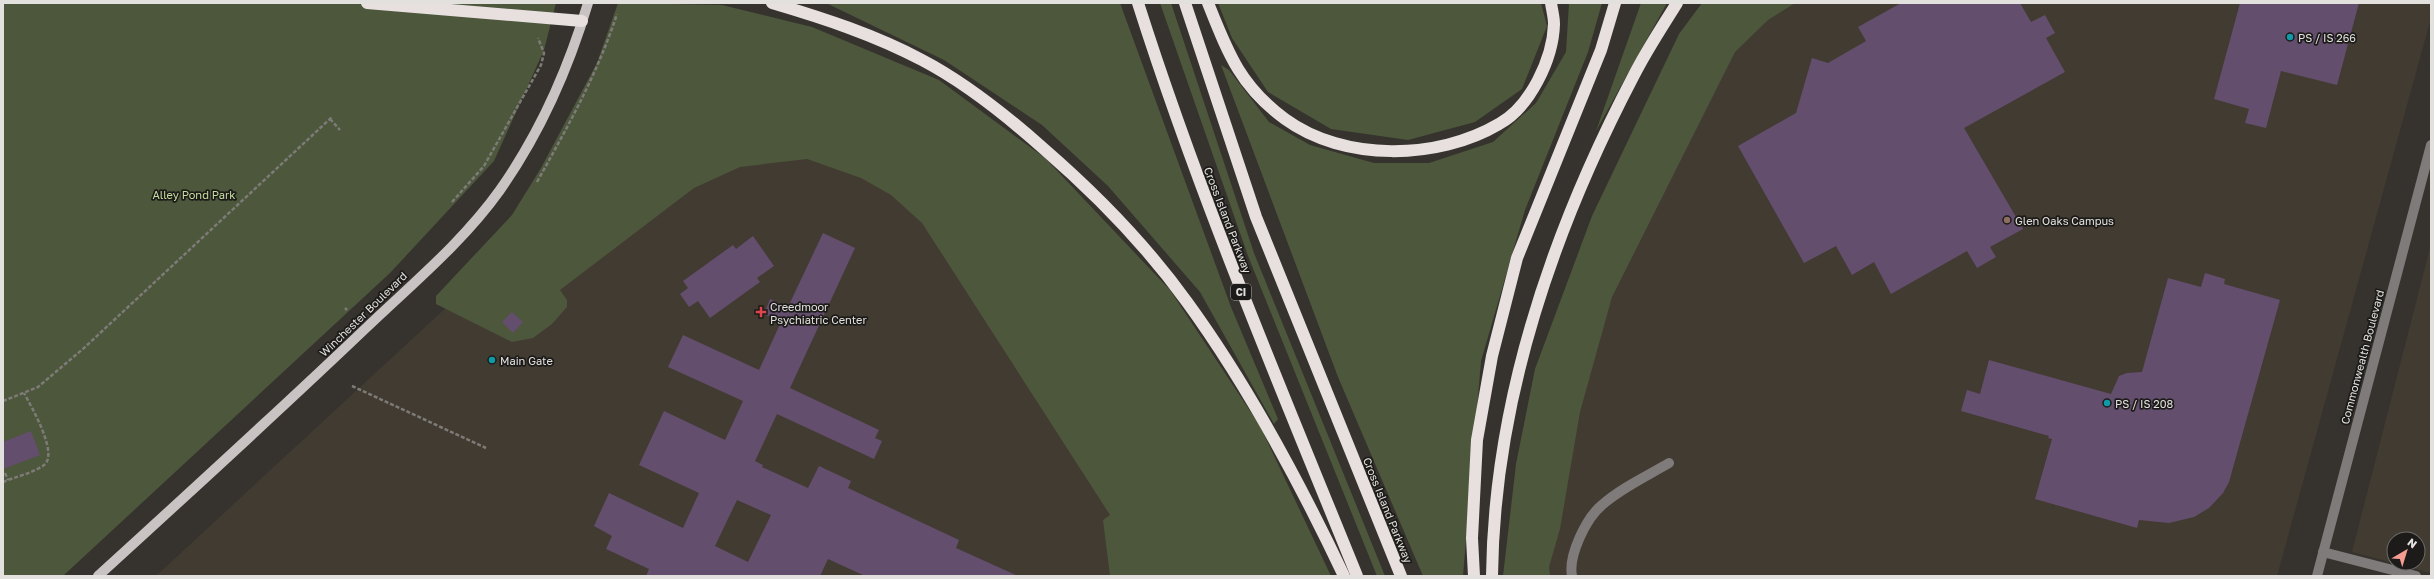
<svg xmlns="http://www.w3.org/2000/svg" width="2434" height="579" font-family="'Golos Text',sans-serif">
  <style>
    .built { fill: #423b31 }
    .green { fill: #4d573c }
    .building { fill: #644e6e; fill-rule: evenodd }
    .lines { fill: none; stroke-linecap: round; stroke-linejoin: round }
    .path { stroke: #7d7b77; stroke-width: 2.5; stroke-dasharray: 4 2; stroke-linecap: butt }
    .minor { stroke: #7f7b7b; stroke-width: 10 }
    .major { stroke: #cac3c3; stroke-width: 10 }
    .highway { stroke: #e8dfdf; stroke-width: 12 }
    .culture-dot { fill: #0f9aa8; stroke: #1c1b19; stroke-width: 1.5 }
    .education-dot { fill: #8d6e63; stroke: #1c1b19; stroke-width: 1.5 }
    .health-dot { fill: #e0444e; stroke: #1c1b19; stroke-width: 1.5 }
    .labels { text-anchor: middle; dominant-baseline: central; stroke-width: 3.5; stroke-linejoin: round; paint-order: stroke }
    .shield { fill: #1c1b19; stroke: #a7a6a3; stroke-width: 1 }
    .shield-label { font-size: 10px; font-weight: bold; fill: #e3e1de }
    .poi-label { font-size: 11px; fill: #e3e1de; stroke: #1c1b19; text-anchor: start }
    .park-label { font-size: 11px; fill: #c6de9e; stroke: #1c1b19 }
    .street-label { font-size: 11px; fill: #e3e1de; stroke: #1c1b19 }
  </style>
  <rect width="100%" height="100%" fill="#36332e"/>
  <g class="built">
    <path d="M1777,3H2431V18L2277,576H1549L1548,405L1729,36Z"/>
    <path d="M778,77L1275,576H156L450,304Z"/>
    <path d="M2431,244V573L2395,563H2418V539H2394V563L2352,552Z"/>
  </g>
  <g class="green">
    <path d="M3,3H556L544,50L494,161L390,273L63,576H3Z"/>
    <path d="M618,3L722,5L812,27L939,80L1045,158L1170,290L1260,426L1331,576H1110L1103,520L1110,515L922,223L891,195L861,178L807,159L740,167L694,188L560,290L567,300V307L552,324L533,338L512,342L436,304V296L512,215L541,168L597,63Z"/>
    <path d="M826,3H1120L1231,307L1278,419L1274,424L1200,292L1108,186L1042,125L944,60Z"/>
    <path d="M1160,3H1171L1254,253L1385,576H1377L1248,256Z"/>
    <path d="M1218,3H1541L1547,26L1522,89L1475,122L1408,140L1331,129L1268,92L1232,38Z"/>
    <path d="M1569,3H1602L1588,52L1525,210L1481,361L1463,576H1423L1338,377L1221,65L1229,70L1269,122L1310,145L1374,163H1429L1493,142L1536,103L1566,52Z"/>
    <path d="M1641,3H1667L1596,131Z"/>
    <path d="M1702,3H1795L1768,20L1735,52L1612,297L1580,412L1560,529L1549,567L1550,576H1503L1516,464L1535,369L1592,216L1679,34Z"/>
  </g>
  <g class="building">
    <path d="M1901,3H2020L2031,22L2045,15L2055,33L2046,38L2065,72L1964,128L2023,229L1990,247L1996,257L1977,268L1967,251L1891,294L1874,262L1852,275L1836,246L1804,263L1738,146L1796,113L1812,58L1828,63L1866,41L1858,27Z"/>
    <path d="M2240,3H2359L2337,85L2281,71L2266,128L2245,123L2249,109L2214,99Z"/>
    <path d="M823,233L855,248L790,388L879,430L875,438L882,441L874,459L777,414L755,461L763,465L762,467L808,488L819,466L851,481L848,488L959,540L956,548L1018,576H865L828,559L820,576H646L649,569L606,549L612,536L594,526L609,493L683,528L699,493L639,465L664,411L725,440L743,401L668,367L683,335L759,370L781,322L764,314L770,299L788,307ZM737,500L771,515L748,562L715,546Z"/>
    <path d="M753,236L774,266L757,278L760,282L710,318L698,301L689,307L680,294L688,288L683,281L733,245L736,249Z"/>
    <path d="M2205,273L2225,279L2224,284L2280,300L2229,482L2223,493L2209,508L2194,517L2169,523L2139,520L2137,528L2035,499L2052,439L2048,438L2049,436L1961,411L1967,390L1980,394L1989,360L2111,394L2119,376L2127,373L2142,372L2168,278L2201,287Z"/>
    <path d="M512,312L523,322L513,333L502,322Z"/>
    <path d="M31,431L40,455L3,469V442Z"/>
  </g>
  <g class="lines">
    <g class="path">
      <path d="M330,119L340,130"/>
      <path d="M537,182C568,126 597,75 617,14"/>
      <path d="M452,202L484,166L541,65L544,53L538,38"/>
      <path d="M345,308L347,310"/>
      <path d="M352,386L486,448"/>
      <path d="M3,401L38,387L84,348L332,117"/>
      <path d="M5,473L8,480"/>
      <path d="M3,482C15,477 33,473 44,465C59,454 31,406 24,393"/>
    </g>
    <g class="minor">
      <path d="M2323,552L2416,576"/>
      <path d="M1572,576C1568,556 1586,518 1602,505C1621,488 1647,476 1669,463"/>
      <path d="M2317,576L2431,145"/>
    </g>
    <path class="major" d="M98,576C188,494 278,412 366,328C412,284 463,242 500,190C540,133 568,70 588,3"/>
    <g class="highway">
      <path d="M367,3L582,21"/>
      <path d="M772,3C823,18 875,35 922,60C966,83 1007,116 1044,149C1097,195 1146,245 1187,302C1249,387 1299,481 1344,576"/>
      <path d="M1138,3C1200,198 1280,386 1357,576"/>
      <path d="M1185,3L1256,217L1401,576"/>
      <path d="M1208,3C1228,53 1240,86 1285,119C1344,162 1438,160 1499,124C1530,107 1553,59 1554,24C1554,17 1552,10 1551,3"/>
      <path d="M1474,576L1472,538L1477,440L1492,356L1517,258L1601,50L1615,3"/>
      <path d="M1492,576C1494,400 1552,232 1633,77C1646,51 1662,27 1677,3"/>
    </g>
  </g>
  <g class="culture-dot">
    <circle cx="2290" cy="37" r="4"/>
    <circle cx="492" cy="360" r="4"/>
    <circle cx="2107" cy="403" r="4"/>
  </g>
  <circle class="education-dot" cx="2007" cy="220" r="4"/>
  <path class="health-dot" d="M759 306h4v4h4v4h-4v4h-4v-4h-4v-4h4z"/>
  <g class="labels">
    <rect class="shield" x="1231" y="284" width="20" height="16" rx="3"/>
    <g class="shield-label">
      <text x="1241" y="292">CI</text>
    </g>
    <g class="poi-label">
      <text x="2298" y="37">PS / IS 266</text>
      <text x="2015" y="220">Glen Oaks Campus</text>
      <text x="770" y="306">Creedmoor<tspan x="770" dy="13">Psychiatric Center</tspan></text>
      <text x="500" y="360">Main Gate</text>
      <text x="2115" y="403">PS / IS 208</text>
    </g>
    <g class="park-label">
      <text x="194" y="194">Alley Pond Park</text>
    </g>
    <g class="street-label">
      <text transform="translate(1228 220) rotate(69)">Cross Island Parkway</text>
      <text transform="translate(363 314) rotate(-44)">Winchester Boulevard</text>
      <text transform="translate(2362 357) rotate(-75)">Commonwealth Boulevard</text>
      <text transform="translate(1388 510) rotate(68)">Cross Island Parkway</text>
    </g>
  </g>
  <rect width="2434" height="579" fill="none" stroke="#e3e1de" stroke-width="8"/>
  <g transform="translate(2406 551) rotate(38)"><circle r="19" fill="#1c1b19" stroke="#6c6a68"/>
  <path d="M0-3L7 15L0 10L-7 15Z" fill="#f59c93"/>
  <text y="-6" font-size="11" font-weight="bold" text-anchor="middle" fill="#e3e1de">N</text>
  </g>
</svg>
